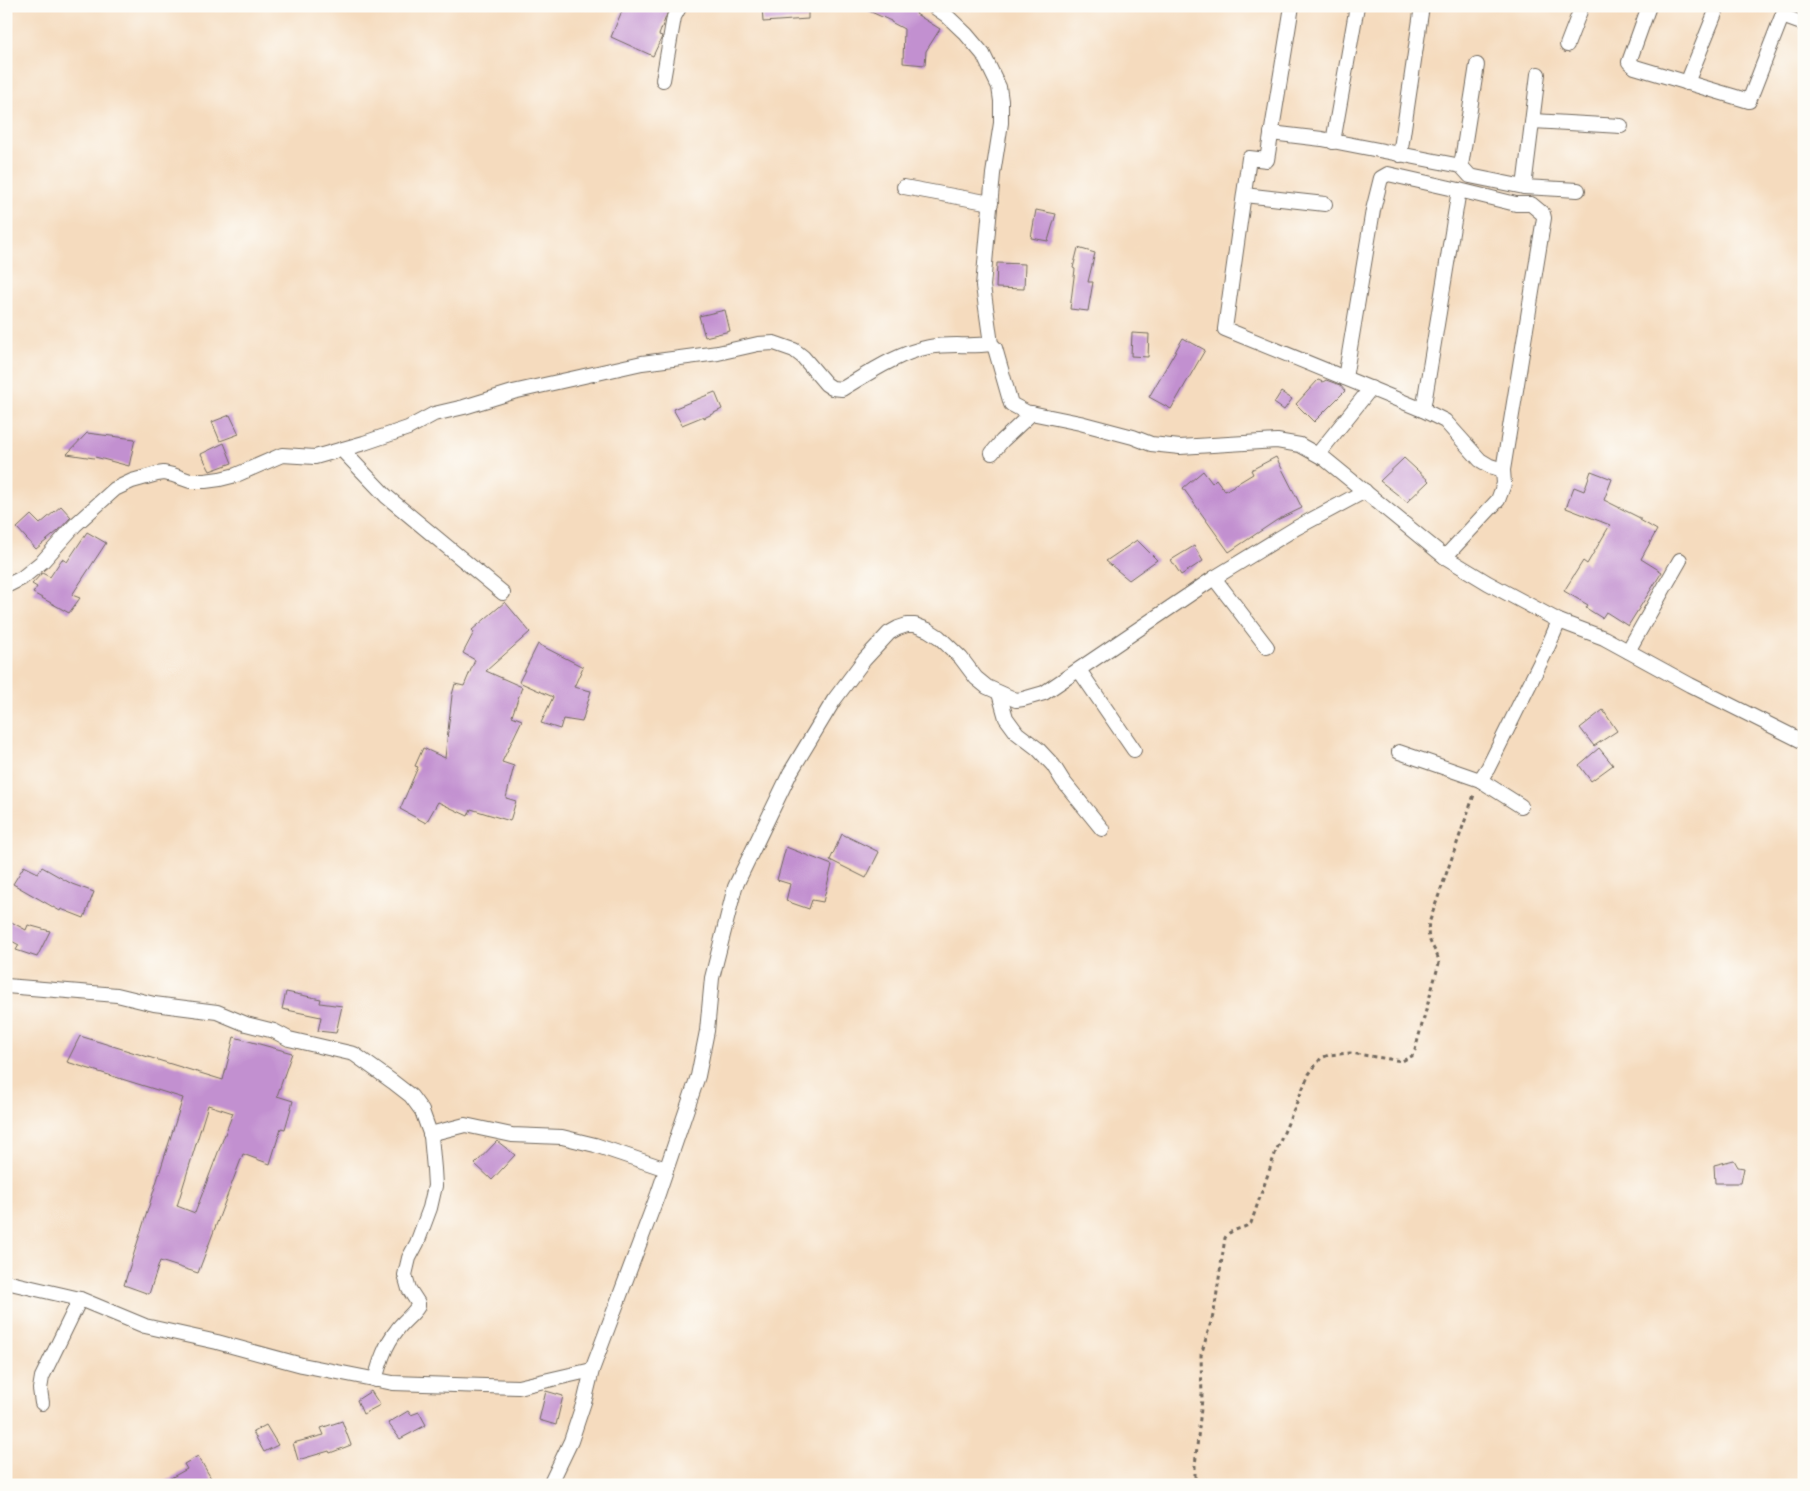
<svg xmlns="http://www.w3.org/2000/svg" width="1810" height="1491" font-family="'Balsamiq Sans',sans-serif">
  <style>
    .building { fill: #c290d0; fill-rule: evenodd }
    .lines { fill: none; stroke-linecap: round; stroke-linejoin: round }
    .minor-casing { stroke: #72695e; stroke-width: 16 }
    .path { stroke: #72695e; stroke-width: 3; stroke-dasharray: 4 4; stroke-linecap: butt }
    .minor { stroke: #fff; stroke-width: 14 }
  </style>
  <rect width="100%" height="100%" fill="#fdfcf7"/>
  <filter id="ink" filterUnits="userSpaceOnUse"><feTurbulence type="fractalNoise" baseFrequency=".02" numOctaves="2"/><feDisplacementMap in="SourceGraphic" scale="10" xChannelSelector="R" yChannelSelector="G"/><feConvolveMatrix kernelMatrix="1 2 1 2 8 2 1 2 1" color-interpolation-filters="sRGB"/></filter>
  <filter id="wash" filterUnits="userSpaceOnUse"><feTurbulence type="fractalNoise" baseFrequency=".0096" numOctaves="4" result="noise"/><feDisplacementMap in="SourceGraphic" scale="20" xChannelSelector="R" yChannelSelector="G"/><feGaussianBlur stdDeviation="1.12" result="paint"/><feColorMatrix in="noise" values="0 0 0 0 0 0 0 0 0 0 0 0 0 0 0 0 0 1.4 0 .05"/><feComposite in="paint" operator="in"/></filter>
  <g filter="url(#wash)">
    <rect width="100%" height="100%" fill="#f5dbbe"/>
    <g id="blocks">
      <g class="building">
        <path d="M624,6H670L659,35L662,36L661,39L653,56L611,37Z"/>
        <path d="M762,6H808V19L763,22Z"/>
        <path d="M858,6H921L916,14L940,29L926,51L925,65L903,63L904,29L891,22V21Z"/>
        <path d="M1036,210L1056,214L1048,241L1031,238Z"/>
        <path d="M1078,248L1095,253L1088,282H1093L1088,311L1070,309L1075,269L1073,268Z"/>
        <path d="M997,263L1025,264L1024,289L996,288Z"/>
        <path d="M725,310L730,331L705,337L699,316Z"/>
        <path d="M1132,333L1149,334L1148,357L1131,356Z"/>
        <path d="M1183,338L1205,350L1171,409L1149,397Z"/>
        <path d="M1318,380L1323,382L1326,380L1340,385L1345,391L1314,422L1296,404Z"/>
        <path d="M715,392L722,409L704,418V416L682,425L673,409Z"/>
        <path d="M1281,392L1292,399L1284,410L1274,403Z"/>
        <path d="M230,415L239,434L220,441L212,422Z"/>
        <path d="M87,433L135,439L129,466L95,457L94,458L67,454Z"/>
        <path d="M224,443L232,463L210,471L201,454Z"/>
        <path d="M1276,457L1302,508L1277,520L1229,552L1183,488L1203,471L1212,483L1216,479L1225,491L1253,474L1251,470Z"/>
        <path d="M1404,458L1429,481L1407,502L1380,481Z"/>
        <path d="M1591,471L1612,479L1604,500L1640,518V520L1657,530L1641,559L1662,572L1628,626L1606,612L1602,618L1586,608L1588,605L1564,591L1583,561L1587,564L1610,525L1566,508L1574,487L1584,491Z"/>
        <path d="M61,506L71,517L58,531L36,549L17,528L31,515L40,524Z"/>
        <path d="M87,532L106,543L72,595L80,598L69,613L33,593L37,587L32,584L42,573L50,577L62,559L67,562Z"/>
        <path d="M1137,540L1157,560L1129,580L1106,561Z"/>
        <path d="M1194,546L1203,561L1181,575L1171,560Z"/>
        <path d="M505,602L530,632L486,671L522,687L512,716L522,720L502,762L514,766L506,798L516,801L510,821L471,809L468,816L438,802L426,823L400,809L418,767L415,766L423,748L445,758L452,695L455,684L464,686L475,660L463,653L474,632L472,630Z"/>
        <path d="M538,644L583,667L574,687L591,691L582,722L563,719L560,729L541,723L553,697L519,682Z"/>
        <path d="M1603,710L1617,731L1594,746L1580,728Z"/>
        <path d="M1599,748L1613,765L1591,781L1579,765Z"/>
        <path d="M842,834L879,852L866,878L830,860Z"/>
        <path d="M786,847L832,865L823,902L812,900L809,909L786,901L790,884L777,880Z"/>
        <path d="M24,866L38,873L42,867L72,884L94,892L84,918L61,909L60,911L13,884Z"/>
        <path d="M6,919L26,930L28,925L50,931L37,957L16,950L19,945L6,938Z"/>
        <path d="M286,992L321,999L320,1003L342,1006L336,1033L318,1031L321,1017L282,1009Z"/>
        <path d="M80,1036L223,1080L234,1037L292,1053L277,1096L293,1101L285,1129L281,1128L270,1164L243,1154L198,1273L160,1261L149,1294L124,1285L183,1098L67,1062ZM208,1105L233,1113L195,1213L177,1206Z"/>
        <path d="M497,1141L515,1155L492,1180L475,1164Z"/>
        <path d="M1734,1160L1738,1167L1744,1168L1741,1183H1715L1714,1165Z"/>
        <path d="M371,1391L380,1405L363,1414L357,1400Z"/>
        <path d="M546,1391L563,1396L556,1425L539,1420Z"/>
        <path d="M408,1411L411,1415L419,1412L426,1425L400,1439L388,1423Z"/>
        <path d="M342,1421L351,1445L330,1453L329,1451L298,1460L293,1443L324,1435L321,1428Z"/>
        <path d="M266,1425L278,1445L264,1452L253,1432Z"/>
        <path d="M198,1456L215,1485H158L187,1469L184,1464Z"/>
      </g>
    </g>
  </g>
  <g filter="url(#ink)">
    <use href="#blocks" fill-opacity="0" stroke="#72695e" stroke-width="1"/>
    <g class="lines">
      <defs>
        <g id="minor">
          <path d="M933,6L946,15L966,34L983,54L999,87L1001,101V123L993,174L983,286L991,344L995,348L1011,404L1026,412L1080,423L1133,437L1151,444L1180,447L1277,441L1300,445L1325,459L1445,557L1488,583L1559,621L1604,638L1690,685L1804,742"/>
          <path d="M1292,6L1267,160L1249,158L1225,329L1423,410L1445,421L1480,460L1490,466L1503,470"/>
          <path d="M1649,6L1629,62L1635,67L1749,101L1786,6"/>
          <path d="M1782,16L1804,24"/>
          <path d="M1567,45L1582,6"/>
          <path d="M663,80L674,17L680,6"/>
          <path d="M1687,83L1718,6"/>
          <path d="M1533,121L1621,126"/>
          <path d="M1271,133L1322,139L1461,166L1470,176L1524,187L1578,190"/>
          <path d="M1333,142L1357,6"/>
          <path d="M1400,155L1422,6"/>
          <path d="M1461,166L1477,65"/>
          <path d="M904,187L991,203"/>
          <path d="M1524,187L1538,74"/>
          <path d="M1244,195L1325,204"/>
          <path d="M1345,378L1373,210L1381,178L1388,174L1459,190"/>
          <path d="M1423,410L1459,190L1516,204H1531L1543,214L1544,218L1503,470L1504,484L1498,500L1445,557"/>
          <path d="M342,450L386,496L503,593"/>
          <path d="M992,453L1002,441L1032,413"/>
          <path d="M1318,454L1371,388"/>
          <path d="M1214,578L1267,647"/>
          <path d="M6,586L22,578L43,561L75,525L115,489L132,481L157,474L164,473L173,475L190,481H205L220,479L236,475L282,455L315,457L364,443L408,428L434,414L464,407L513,392L642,363L718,353L758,344L774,343L794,350L803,357L826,384L832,388L842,389C869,373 898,353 929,347C950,343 970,347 991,344"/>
          <path d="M1628,651L1680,560"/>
          <path d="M1079,670L1134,750"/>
          <path d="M999,693L1006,718L1017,733L1038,749L1053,765L1063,781L1102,829"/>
          <path d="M1399,752L1480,780L1521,806"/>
          <path d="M1480,780L1488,768L1546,651L1559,621"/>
          <path d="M6,986L117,995L154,1004L217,1012L246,1024L274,1031L289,1039L354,1054L393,1082L411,1096L422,1111L431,1136L434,1169L435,1186L430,1208L417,1243L409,1258L405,1275L409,1289L418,1303V1306C413,1315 403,1321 397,1330C385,1345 380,1362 375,1380"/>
          <path d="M430,1134L465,1125L512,1135L562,1137L595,1145L666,1169"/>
          <path d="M6,1282L80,1299L145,1326L217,1342L302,1365L393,1383L518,1387L592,1370"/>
          <path d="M42,1403L40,1389L42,1377L80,1299"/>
          <path d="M550,1485L571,1441L585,1399L592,1370L658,1194L698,1076L707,1031L712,978L735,887L790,773L834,700L864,660L889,633L898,628L907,625H915L928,630L939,637L961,658L976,678L987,687L1016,700L1023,699L1044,693L1214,578L1296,528L1365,491"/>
        </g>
      </defs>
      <use href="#minor" class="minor-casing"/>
      <path class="path" d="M1195,1485V1466L1202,1399L1201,1355L1214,1312L1225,1238C1230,1228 1243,1230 1251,1223L1276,1151L1309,1074L1321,1058L1329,1055L1350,1053L1402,1061L1412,1056L1415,1050L1439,963C1437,947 1425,944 1429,923L1475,792"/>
      <use href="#minor" class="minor"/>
    </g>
  </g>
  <rect width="1810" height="1491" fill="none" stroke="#fdfcf7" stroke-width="25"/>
</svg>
